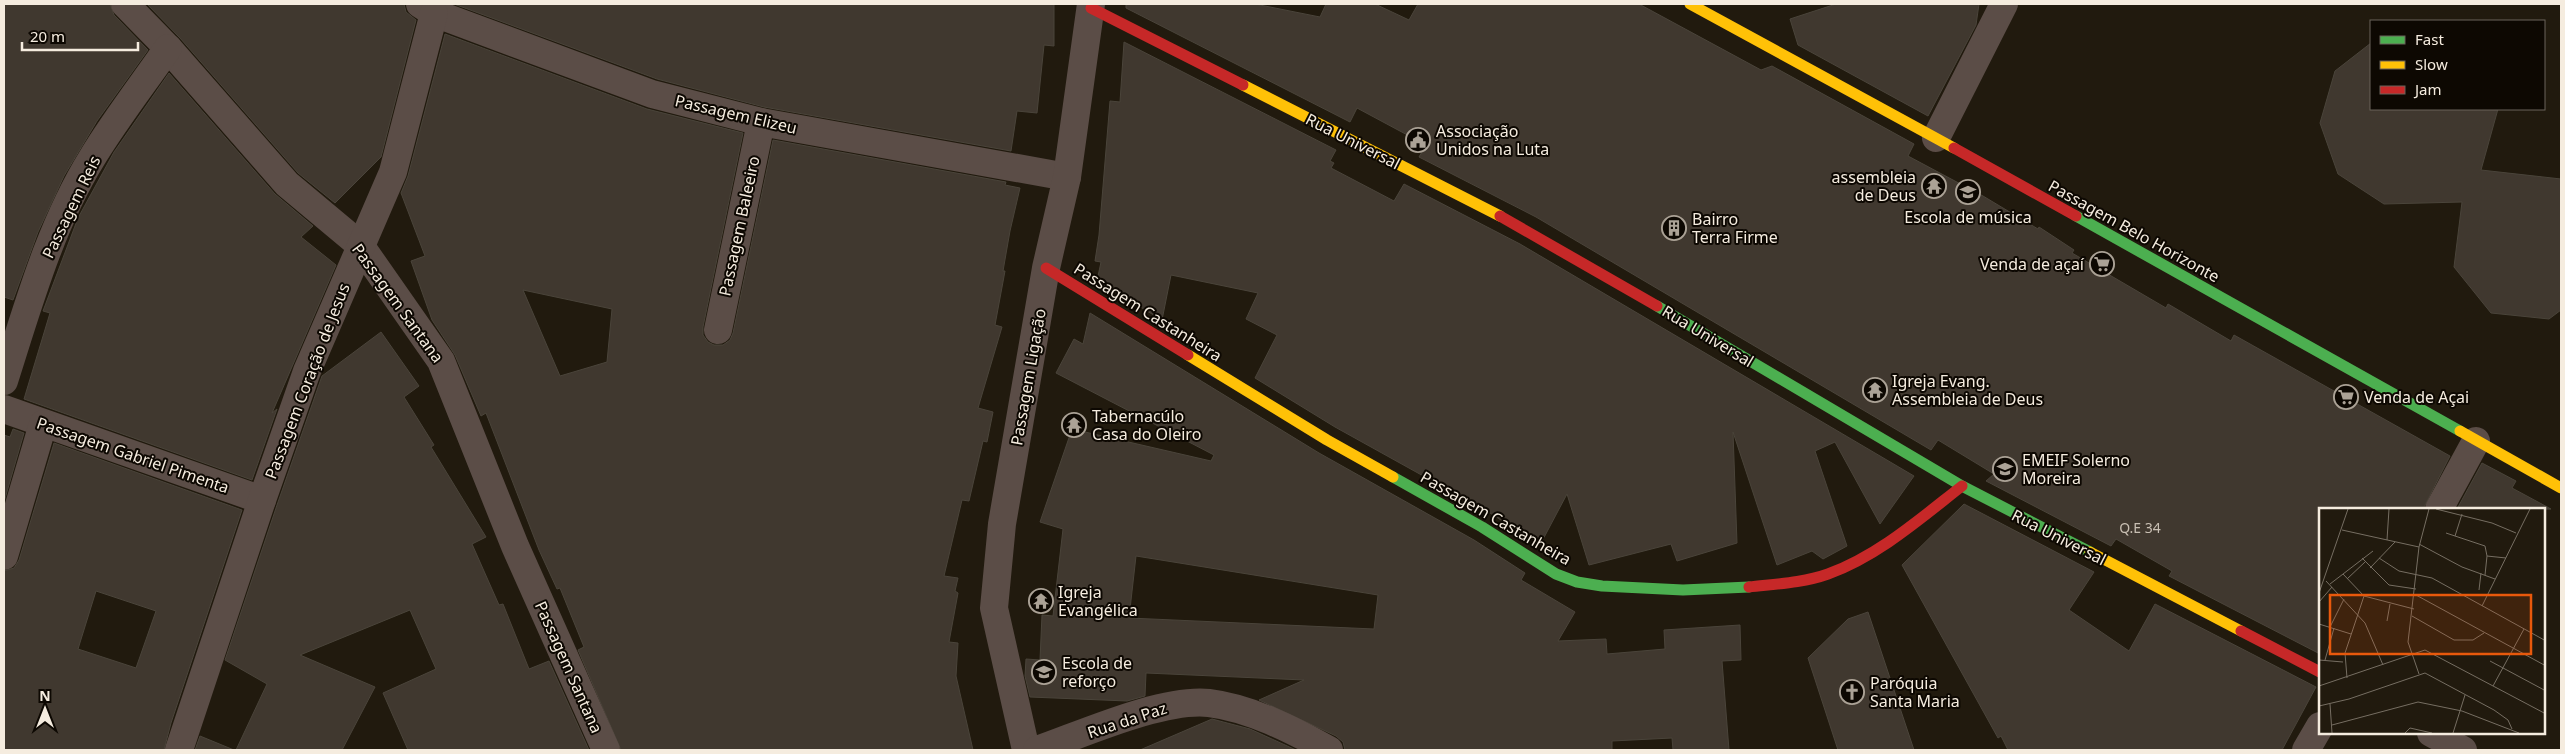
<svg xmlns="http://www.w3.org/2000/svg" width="2565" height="754" font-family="'Noto Sans',sans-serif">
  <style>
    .building { fill: #40382f; stroke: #4a443a; fill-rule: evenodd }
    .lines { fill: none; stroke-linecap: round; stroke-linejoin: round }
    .street { stroke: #5b4d47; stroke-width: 28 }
    .fast { stroke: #4caf50; stroke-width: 11 }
    .slow { stroke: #ffc107; stroke-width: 11 }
    .jam { stroke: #c62828; stroke-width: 11 }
    .labels { text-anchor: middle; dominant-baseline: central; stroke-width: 4; stroke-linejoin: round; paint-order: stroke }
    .number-label { font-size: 14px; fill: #c8bfb3 }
    .street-label { font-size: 16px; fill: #f5ecdf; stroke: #0d0802 }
    .poi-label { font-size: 16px; fill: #f5ecdf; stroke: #0d0802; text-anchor: start }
    .inset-road { fill: none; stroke: #766e62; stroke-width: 1 }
    .view { fill: #e8590c; fill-opacity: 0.15; stroke: #e8590c; stroke-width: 2.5 }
    .inset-edge { fill: none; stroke: #f5ecdf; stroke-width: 2.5 }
  </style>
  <rect width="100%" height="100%" fill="#211a0e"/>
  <g class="building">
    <path d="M4,4H110L114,15L148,50L97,121L64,176L38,232L13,300L4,297Z"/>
    <path d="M147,4H404L406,12L416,20L381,157L335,203L298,173L180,38Z"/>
    <path d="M454,4H1054V46L1044,45L1037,113L1017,111L1011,151L764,107L657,79Z"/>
    <path d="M1126,4H1255L1320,17L1326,4H1375L1409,20L1418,4H1639L1761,70L1772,66L1914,144L1908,156L1983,196L2038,229L2039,227L2074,250L2072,253L2166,308L2168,304L2231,341L2234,335L2450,456L2423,509H2320V654L2169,576L2172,571L2116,539L2111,546L1986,481L1994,474L1938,440L1931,450L1536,217L1419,157L1426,145L1357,108L1350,122L1126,8Z"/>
    <path d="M1836,4H1979L1976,25L1928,116L1798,45L1790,19Z"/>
    <path d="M445,34L647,109L743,133L703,327V335L708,342L714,345H723L730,340L733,333L773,140L1006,182L1005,185L1020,188L1010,231L1003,271H1005L995,325L1002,327L978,408L993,412L987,442L983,441L969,501L962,500L944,576L958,578L955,591L958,593L949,642L958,643L956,676L973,750H621L578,650L584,647L560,588L557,589L539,550L486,413L481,416L455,355L432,320L411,261L425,256L401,193L408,176ZM523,290L612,309L607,362L560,376Z"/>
    <path d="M1124,42L1336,150L1330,161L1334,163L1331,168L1394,201L1404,184L1520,244L1914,476L1880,524L1835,442L1815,451L1847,546L1823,559L1812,551L1777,565L1733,432L1737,543L1677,561L1671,544L1589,565L1567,494L1540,545L1490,513L1335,427L1255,378L1277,335L1246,319L1258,293L1171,275L1162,320L1097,281L1101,262L1095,261L1099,235L1110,101L1120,102Z"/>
    <path d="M2371,43V109H2498L2481,170L2561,179V310L2549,319L2491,313L2454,267L2462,202L2384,204L2338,174L2320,123L2335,71Z"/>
    <path d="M169,73L275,194L313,226L301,237L336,265L272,413L277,409L252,480L24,399L50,313L43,311L78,218L114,152Z"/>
    <path d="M1090,313L1319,453L1474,540L1525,573L1521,580L1575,612L1558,641L1606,639L1607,654L1665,649L1664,630L1740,625L1741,660L1722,661L1729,750H1673L1672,738L1612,741V750H1345L1343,742L1336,736L1259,700L1304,680L1146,673L1145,696L1127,701L1030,697L1025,676L1026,659L1040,660L1042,615L1053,616L1063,529L1040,522L1072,429L1211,461L1214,455L1056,373L1074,339L1083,344ZM1136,556L1378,595L1374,629L1129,618Z"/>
    <path d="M381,332L419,386L404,397L434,445L431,447L486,537L472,544L499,605L503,604L529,669L549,661L589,750H408L383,693L436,669L410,610L300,655L375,687L342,750H236L267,684L225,660L277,505L322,376Z"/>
    <path d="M13,429L24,433L4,502V435L10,437Z"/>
    <path d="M54,443L242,510L171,723L164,750H4V571L14,568L19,560ZM96,591L156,611L136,668L78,649Z"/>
    <path d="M2482,463L2516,481L2512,488L2551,509H2457Z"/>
    <path d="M1964,504L2094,572L2069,610L2129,651L2155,604L2316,687L2282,750H2008L2001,736L1998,738L1902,565Z"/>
    <path d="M1868,612L1914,750H1838L1808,658L1848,619Z"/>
    <path d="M1212,719L1250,729L1296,750H1140Z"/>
    <path d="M200,736L234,750H195Z"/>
  </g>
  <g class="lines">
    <g class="street">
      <path d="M125,4L168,48L287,184L360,245L441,361L515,546L606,750"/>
      <path d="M420,4L434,13L652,94L761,122L1067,177"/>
      <path d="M1936,138L2004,4"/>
      <path d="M718,330L761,122"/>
      <path d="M4,381C28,306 50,226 92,158C115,120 143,84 168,48"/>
      <path d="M4,409L262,500"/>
      <path d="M2439,509L2476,441"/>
      <path d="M4,556L43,424"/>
      <path d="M2431,733L2463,750"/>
      <path d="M179,750L262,500L307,371L393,172L434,13"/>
      <path d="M1026,750L994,608L1002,524L1046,268L1067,177L1091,4"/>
      <path d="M1037,750C1083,734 1162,698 1209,703C1250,708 1293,730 1329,750"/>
      <path d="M2306,750L2320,726"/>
    </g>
    <g class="fast">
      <path d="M2076,216L2460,431"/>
      <path d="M1657,306L1962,486L2090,552"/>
      <path d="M1393,477L1482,527L1556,574L1577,582L1602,586L1683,590L1749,587"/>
    </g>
    <g class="slow">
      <path d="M1690,4L1954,148"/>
      <path d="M1243,85L1500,216"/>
      <path d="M1188,355L1327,440L1393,477"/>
      <path d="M2460,431L2561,488"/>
      <path d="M2090,552L2241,631"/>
    </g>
    <g class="jam">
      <path d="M1091,8L1243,85"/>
      <path d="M1954,148L2076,216"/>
      <path d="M1500,216L1657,306"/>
      <path d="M1046,268L1188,355"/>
      <path d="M1749,587C1775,584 1803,583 1828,574C1878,556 1921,518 1962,486"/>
      <path d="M2241,631L2320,672"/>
    </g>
  </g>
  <defs>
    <symbol id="civic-ring" viewBox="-11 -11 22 22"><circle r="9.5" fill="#0d0802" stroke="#aba296" stroke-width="1.5"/><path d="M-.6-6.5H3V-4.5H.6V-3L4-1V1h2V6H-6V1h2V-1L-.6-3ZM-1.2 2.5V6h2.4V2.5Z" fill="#aba296"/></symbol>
    <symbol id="temple-ring" viewBox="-11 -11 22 22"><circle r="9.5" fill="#0d0802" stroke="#aba296" stroke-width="1.5"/><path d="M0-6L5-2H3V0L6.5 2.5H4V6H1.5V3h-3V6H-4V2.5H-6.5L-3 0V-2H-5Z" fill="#aba296"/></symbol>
    <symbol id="school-ring" viewBox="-11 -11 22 22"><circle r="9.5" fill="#0d0802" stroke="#aba296" stroke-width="1.5"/><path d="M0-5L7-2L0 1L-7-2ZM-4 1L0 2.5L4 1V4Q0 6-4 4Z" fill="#aba296"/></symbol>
    <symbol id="building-ring" viewBox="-11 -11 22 22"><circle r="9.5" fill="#0d0802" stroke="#aba296" stroke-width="1.5"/><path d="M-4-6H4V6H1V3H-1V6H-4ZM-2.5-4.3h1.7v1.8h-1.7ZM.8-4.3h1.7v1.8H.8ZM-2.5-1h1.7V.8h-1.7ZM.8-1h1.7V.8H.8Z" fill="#aba296"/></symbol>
    <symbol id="supermarket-ring" viewBox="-11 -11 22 22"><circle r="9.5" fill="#0d0802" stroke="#aba296" stroke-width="1.5"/><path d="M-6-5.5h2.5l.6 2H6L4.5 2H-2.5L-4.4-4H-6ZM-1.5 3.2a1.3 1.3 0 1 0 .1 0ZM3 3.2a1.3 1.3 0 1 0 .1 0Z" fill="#aba296"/></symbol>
    <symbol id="church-ring" viewBox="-11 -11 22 22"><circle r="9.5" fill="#0d0802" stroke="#aba296" stroke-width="1.5"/><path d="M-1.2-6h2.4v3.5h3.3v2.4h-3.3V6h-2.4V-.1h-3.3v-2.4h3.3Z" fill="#aba296"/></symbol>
  </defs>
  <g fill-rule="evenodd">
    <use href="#civic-ring" x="1404" y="126" width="28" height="28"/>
    <use href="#temple-ring" x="1920" y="172" width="28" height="28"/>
    <use href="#school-ring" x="1954" y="178" width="28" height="28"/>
    <use href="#building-ring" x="1660" y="214" width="28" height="28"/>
    <use href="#supermarket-ring" x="2088" y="250" width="28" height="28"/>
    <use href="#temple-ring" x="1861" y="376" width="28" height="28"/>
    <use href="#supermarket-ring" x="2332" y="383" width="28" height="28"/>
    <use href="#temple-ring" x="1060" y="411" width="28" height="28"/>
    <use href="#school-ring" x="1991" y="455" width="28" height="28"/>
    <use href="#temple-ring" x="1027" y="587" width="28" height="28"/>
    <use href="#school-ring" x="1030" y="658" width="28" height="28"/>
    <use href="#church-ring" x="1838" y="678" width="28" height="28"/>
  </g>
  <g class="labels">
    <g class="number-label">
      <text x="2140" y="527">Q.E 34</text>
    </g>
    <g class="street-label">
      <text transform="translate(736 114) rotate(13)">Passagem Elizeu</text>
      <text transform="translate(1353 141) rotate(27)">Rua Universal</text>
      <text transform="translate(71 207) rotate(-64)">Passagem Reis</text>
      <text transform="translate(739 226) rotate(-78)">Passagem Baleeiro</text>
      <text transform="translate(2134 231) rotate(29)">Passagem Belo Horizonte</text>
      <text transform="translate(398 303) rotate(54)">Passagem Santana</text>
      <text transform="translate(1148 312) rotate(32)">Passagem Castanheira</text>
      <text transform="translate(1708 336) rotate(31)">Rua Universal</text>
      <text transform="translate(1028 377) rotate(-80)">Passagem Ligação</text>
      <text transform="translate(307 381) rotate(-69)">Passagem Coração de Jesus</text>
      <text transform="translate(133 455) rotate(19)">Passagem Gabriel Pimenta</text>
      <text transform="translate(1496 518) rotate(30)">Passagem Castanheira</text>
      <text transform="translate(2059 537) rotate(27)">Rua Universal</text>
      <text transform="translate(569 667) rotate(66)">Passagem Santana</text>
      <text transform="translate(1127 720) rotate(-18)">Rua da Paz</text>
    </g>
    <g class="poi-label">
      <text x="1436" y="131">Associação<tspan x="1436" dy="18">Unidos na Luta</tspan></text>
      <text x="1916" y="177" text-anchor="end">assembleia<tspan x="1916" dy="18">de Deus</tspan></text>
      <text x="1968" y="217" text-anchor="middle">Escola de música</text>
      <text x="1692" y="219">Bairro<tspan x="1692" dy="18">Terra Firme</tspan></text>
      <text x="2084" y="264" text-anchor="end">Venda de açaí</text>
      <text x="1892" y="381">Igreja Evang.<tspan x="1892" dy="18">Assembleia de Deus</tspan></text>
      <text x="2364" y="397">Venda de Açai</text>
      <text x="1092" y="416">Tabernacúlo<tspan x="1092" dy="18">Casa do Oleiro</tspan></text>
      <text x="2022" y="460">EMEIF Solerno<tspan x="2022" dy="18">Moreira</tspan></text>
      <text x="1058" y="592">Igreja<tspan x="1058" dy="18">Evangélica</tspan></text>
      <text x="1062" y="663">Escola de<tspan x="1062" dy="18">reforço</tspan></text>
      <text x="1870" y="683">Paróquia<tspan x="1870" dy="18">Santa Maria</tspan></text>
    </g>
  </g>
  <g transform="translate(2319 508)">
    <rect width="226" height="226" fill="#211a0e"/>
    <path class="inset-road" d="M117,1L173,15L197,25M23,22L100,39M127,25L166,38L168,48L166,67M136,28L143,6M68,32L70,1M100,36L143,59L176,71M168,48L187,50M43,50L70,77L97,81M60,50L80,63L113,70L227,133M51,60L76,34M24,66L45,88L95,101M28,71L46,54M7,73L46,115L64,157M11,76L54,43M160,82L162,65M0,85L29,1M97,87L227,158M0,94L13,79M163,98L211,1M93,108L135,132H154L165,125M68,113L71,96M0,116L32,126M11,119L25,91M0,152L24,154M6,152L15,120M171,153L227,183M100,166L89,134L100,39L110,1M28,170L26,145L45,88M0,178L106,142L227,206M174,178L205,121M11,196L13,225M0,198L30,191L106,165L175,202L189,212L193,221M13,217L99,194L143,203L200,225M86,225L91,220L113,225M134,225L146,187"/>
    <path class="view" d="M11,87H212V146H11Z"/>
    <rect width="226" height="226" class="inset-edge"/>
  </g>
  <rect width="2565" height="754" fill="none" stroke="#f5ecdf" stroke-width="10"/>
  <rect x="2370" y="20" width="175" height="90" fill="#0d0802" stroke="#6a635a"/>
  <rect x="2380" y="36" width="25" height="8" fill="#4caf50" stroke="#6a635a"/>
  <text x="2415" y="45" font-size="15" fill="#f5ecdf">Fast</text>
  <rect x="2380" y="61" width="25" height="8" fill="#ffc107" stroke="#6a635a"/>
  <text x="2415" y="70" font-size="15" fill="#f5ecdf">Slow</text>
  <rect x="2380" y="86" width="25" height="8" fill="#c62828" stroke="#6a635a"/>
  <text x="2415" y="95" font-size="15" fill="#f5ecdf">Jam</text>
  <g transform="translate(45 709)" stroke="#0d0802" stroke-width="4" paint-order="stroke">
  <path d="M0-4L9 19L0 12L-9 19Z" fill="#f5ecdf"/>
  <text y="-8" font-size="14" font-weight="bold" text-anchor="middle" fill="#f5ecdf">N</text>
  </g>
  <path d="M22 42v8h116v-8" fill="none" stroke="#f5ecdf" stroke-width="2.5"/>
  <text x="30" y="42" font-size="15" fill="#f5ecdf" stroke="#0d0802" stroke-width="4" paint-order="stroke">20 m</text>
</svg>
